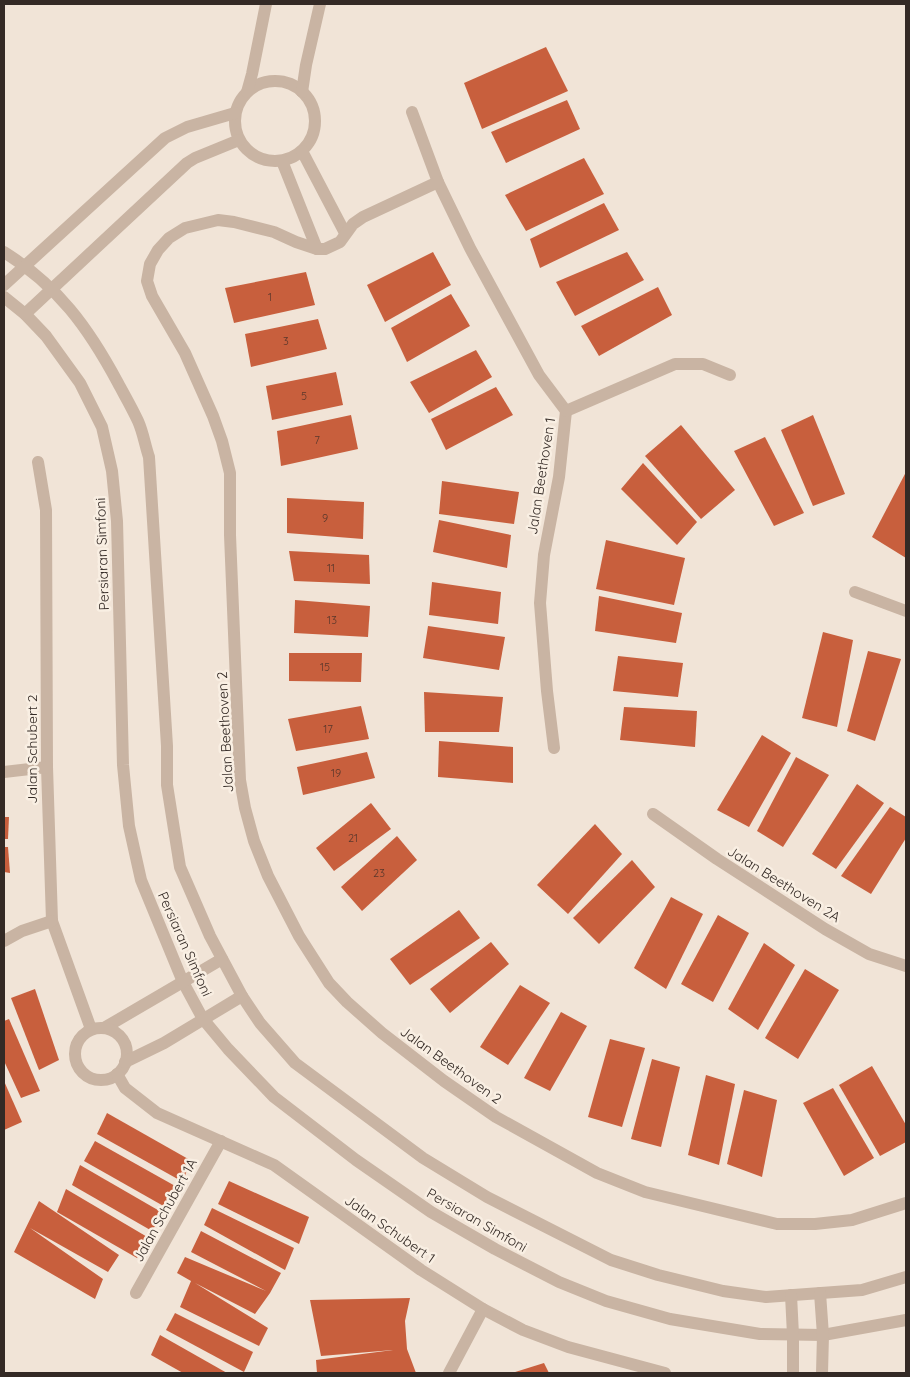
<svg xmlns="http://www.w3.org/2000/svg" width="910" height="1377" font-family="Quicksand,sans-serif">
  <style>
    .building { fill: #c85f3d }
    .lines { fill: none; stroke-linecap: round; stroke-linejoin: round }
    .minor { stroke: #c9b4a3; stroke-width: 12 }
    .labels { text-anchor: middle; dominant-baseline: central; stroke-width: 5; stroke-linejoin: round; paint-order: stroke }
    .number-label { font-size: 11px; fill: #59372b }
    .street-label { font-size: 14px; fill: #342a25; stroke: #f9efe3 }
  </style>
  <rect width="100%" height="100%" fill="#f1e4d7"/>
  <g class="building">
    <path d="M546,47L568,91L482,129L464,83Z"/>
    <path d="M567,100L580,129L506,163L491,132Z"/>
    <path d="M584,158L604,194L526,231L505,195Z"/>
    <path d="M604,203L619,230L540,268L530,239Z"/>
    <path d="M433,252L451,285L385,322L367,285Z"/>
    <path d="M627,252L644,280L575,316L556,282Z"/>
    <path d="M306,272L315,305L234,323L225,288Z"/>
    <path d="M658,287L672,315L599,356L581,326Z"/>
    <path d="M451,294L470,326L407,362L391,328Z"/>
    <path d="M318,319L327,349L251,367L245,334Z"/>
    <path d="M476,350L492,377L429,413L410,382Z"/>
    <path d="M336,372L343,405L272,420L266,386Z"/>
    <path d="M496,387L513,415L446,450L431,419Z"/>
    <path d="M351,415L358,449L281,466L277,431Z"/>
    <path d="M813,415L845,494L813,506L781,430Z"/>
    <path d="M681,425L735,490L701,519L645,456Z"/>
    <path d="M765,437L804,513L774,526L734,451Z"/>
    <path d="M643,463L697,522L677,545L621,489Z"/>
    <path d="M906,472V558L872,537Z"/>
    <path d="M442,481L519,492L514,524L439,514Z"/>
    <path d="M287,498L364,502L363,539L287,533Z"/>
    <path d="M439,520L511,535L507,568L433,552Z"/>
    <path d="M606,540L685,558L674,605L596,589Z"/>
    <path d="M289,551L369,555L370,584L294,581Z"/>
    <path d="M432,582L501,592L498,624L429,615Z"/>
    <path d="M599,596L682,613L676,643L595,631Z"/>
    <path d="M295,600L370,606L368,637L294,633Z"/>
    <path d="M428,626L505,637L499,670L423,658Z"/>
    <path d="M823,632L853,640L837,727L802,718Z"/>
    <path d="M868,651L901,659L875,741L847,731Z"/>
    <path d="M289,653H362L361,682L289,681Z"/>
    <path d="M618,656L683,663L678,697L613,691Z"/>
    <path d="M424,692L503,697L499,732H425Z"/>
    <path d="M361,706L369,739L296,751L288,719Z"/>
    <path d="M624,707L697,711L695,747L620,740Z"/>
    <path d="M762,735L791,753L749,827L717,810Z"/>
    <path d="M439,741L513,747V783L438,777Z"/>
    <path d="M367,752L375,778L303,795L297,767Z"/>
    <path d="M796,757L829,775L783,847L757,831Z"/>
    <path d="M857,784L884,803L836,869L812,854Z"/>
    <path d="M371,803L391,829L334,871L316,848Z"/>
    <path d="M890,807L906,817V838L871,894L841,876Z"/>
    <path d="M4,817H9L8,839H4Z"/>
    <path d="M595,824L622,854L568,914L537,885Z"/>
    <path d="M397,836L417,860L362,911L341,887Z"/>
    <path d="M4,847H8L10,873L4,872Z"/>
    <path d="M632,860L655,887L599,944L573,918Z"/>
    <path d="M671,897L703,914L666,989L634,968Z"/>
    <path d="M459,910L480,938L410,985L390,959Z"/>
    <path d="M718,915L749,933L713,1002L681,984Z"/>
    <path d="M491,942L509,964L450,1013L430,989Z"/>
    <path d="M764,943L795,965L758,1030L728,1009Z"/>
    <path d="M805,969L839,990L798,1059L765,1038Z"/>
    <path d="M520,985L550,1003L508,1065L480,1047Z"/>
    <path d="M35,989L59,1060L39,1070L11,998Z"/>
    <path d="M561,1012L587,1026L550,1091L524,1078Z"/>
    <path d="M9,1019L40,1091L21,1098L4,1061V1021Z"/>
    <path d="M610,1039L645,1048L622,1127L588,1117Z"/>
    <path d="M652,1059L680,1067L661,1147L631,1139Z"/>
    <path d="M872,1066L906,1125V1142L880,1156L839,1085Z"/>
    <path d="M706,1075L735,1084L719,1165L688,1155Z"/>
    <path d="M4,1081L22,1122L4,1130Z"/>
    <path d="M833,1088L874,1158L844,1176L803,1103Z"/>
    <path d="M744,1090L777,1100L762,1177L727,1164Z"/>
    <path d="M107,1113L190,1160L183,1182L97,1134Z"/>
    <path d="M95,1141L177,1187L167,1208L84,1161Z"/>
    <path d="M80,1165L163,1213L152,1231L72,1185Z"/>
    <path d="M229,1181L309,1217L299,1244L218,1204Z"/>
    <path d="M66,1189L149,1238L137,1258L57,1212Z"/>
    <path d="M39,1201L119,1255L108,1272L30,1228L103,1279L95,1299L14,1252Z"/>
    <path d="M212,1208L294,1248L285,1270L204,1225Z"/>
    <path d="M201,1231L281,1273L270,1293L255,1314L195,1283L268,1328L259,1346L180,1307L191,1281L177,1273L185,1257L266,1291L191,1252Z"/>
    <path d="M410,1298L405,1321L407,1349L416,1373H317L316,1360L393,1350L321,1356L310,1300Z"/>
    <path d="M175,1313L253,1352L244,1372L166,1330Z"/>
    <path d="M160,1335L227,1373H183L151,1355Z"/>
    <path d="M544,1363L549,1373H512Z"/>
  </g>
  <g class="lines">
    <g class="minor">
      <circle cx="275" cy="121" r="40"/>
      <path d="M247,92L252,74L266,4"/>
      <path d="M302,92L306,65L320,4"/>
      <path d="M412,112L438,182L470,248L539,375L566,411L559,477L544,555L540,603L547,691L554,748"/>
      <path d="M302,151L345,233"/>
      <path d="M282,161L317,249"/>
      <path d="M438,182L363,217L353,224L340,242L325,249H317L296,242L274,232L234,222L218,220L185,228L169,238L158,250L150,264L147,281L152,296L185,353L213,416L222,441L230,473V535L240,780L245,808L254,841L268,876L299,936L329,983L347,1002L382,1033L444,1081L496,1117L597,1173L645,1192L777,1224H815L852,1220L906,1203"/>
      <path d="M4,252C58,286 88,327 118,383C125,396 132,408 138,421C143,432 145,445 149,457L167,746V785L180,867L210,936L242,996L260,1023L295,1063L423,1158L487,1197L611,1260L658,1275L723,1291L766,1297L862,1290L906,1277"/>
      <path d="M4,285L165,138L187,127L235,113"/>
      <path d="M4,297L25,314L46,336L80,383L102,427L112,471L117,521L123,765L129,826L141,880L183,982L203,1019L228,1049L274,1097L356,1160L431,1212L495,1249L559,1282L606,1301L670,1319L760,1334L823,1335L906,1320"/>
      <path d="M25,314L187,163L195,158L239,140"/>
      <path d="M566,411L675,364H703L730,375"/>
      <path d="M38,462L46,510L47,767L52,921L91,1029"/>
      <path d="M855,592L906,611"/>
      <path d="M4,772L47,767"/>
      <path d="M653,814L717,859L825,929L869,954L906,966"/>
      <path d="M4,941L22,931L52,921"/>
      <path d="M104,1028L222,959"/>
      <circle cx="101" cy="1054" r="26"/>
      <path d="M125,1062L164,1043L242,996"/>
      <path d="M117,1074L125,1088L157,1113L274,1165L421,1270L483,1309L523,1330L568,1347L665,1373"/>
      <path d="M136,1293L221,1141"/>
      <path d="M820,1293L823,1335L822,1373"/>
      <path d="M791,1295L793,1335V1373"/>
      <path d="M449,1373L483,1309"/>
    </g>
  </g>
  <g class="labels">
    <g class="number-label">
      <text x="270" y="297">1</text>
      <text x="286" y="341">3</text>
      <text x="304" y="396">5</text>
      <text x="317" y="440">7</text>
      <text x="325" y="518">9</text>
      <text x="331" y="568">11</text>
      <text x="332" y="620">13</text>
      <text x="325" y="667">15</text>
      <text x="328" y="729">17</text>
      <text x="336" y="773">19</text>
      <text x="353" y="838">21</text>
      <text x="379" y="873">23</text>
    </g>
    <g class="street-label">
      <text transform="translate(541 476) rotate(-81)">Jalan Beethoven 1</text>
      <text transform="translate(102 554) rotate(-92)">Persiaran Simfoni</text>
      <text transform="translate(225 732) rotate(-93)">Jalan Beethoven 2</text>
      <text transform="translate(32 749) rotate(-90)">Jalan Schubert 2</text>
      <text transform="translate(784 884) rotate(32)">Jalan Beethoven 2A</text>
      <text transform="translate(185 944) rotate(66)">Persiaran Simfoni</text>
      <text transform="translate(451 1065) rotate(36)">Jalan Beethoven 2</text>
      <text transform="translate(165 1210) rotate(-61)">Jalan Schubert 1A</text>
      <text transform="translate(477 1220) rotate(30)">Persiaran Simfoni</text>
      <text transform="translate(390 1229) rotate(35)">Jalan Schubert 1</text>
    </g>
  </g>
  <rect width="910" height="1377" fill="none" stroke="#342a25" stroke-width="10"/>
</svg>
